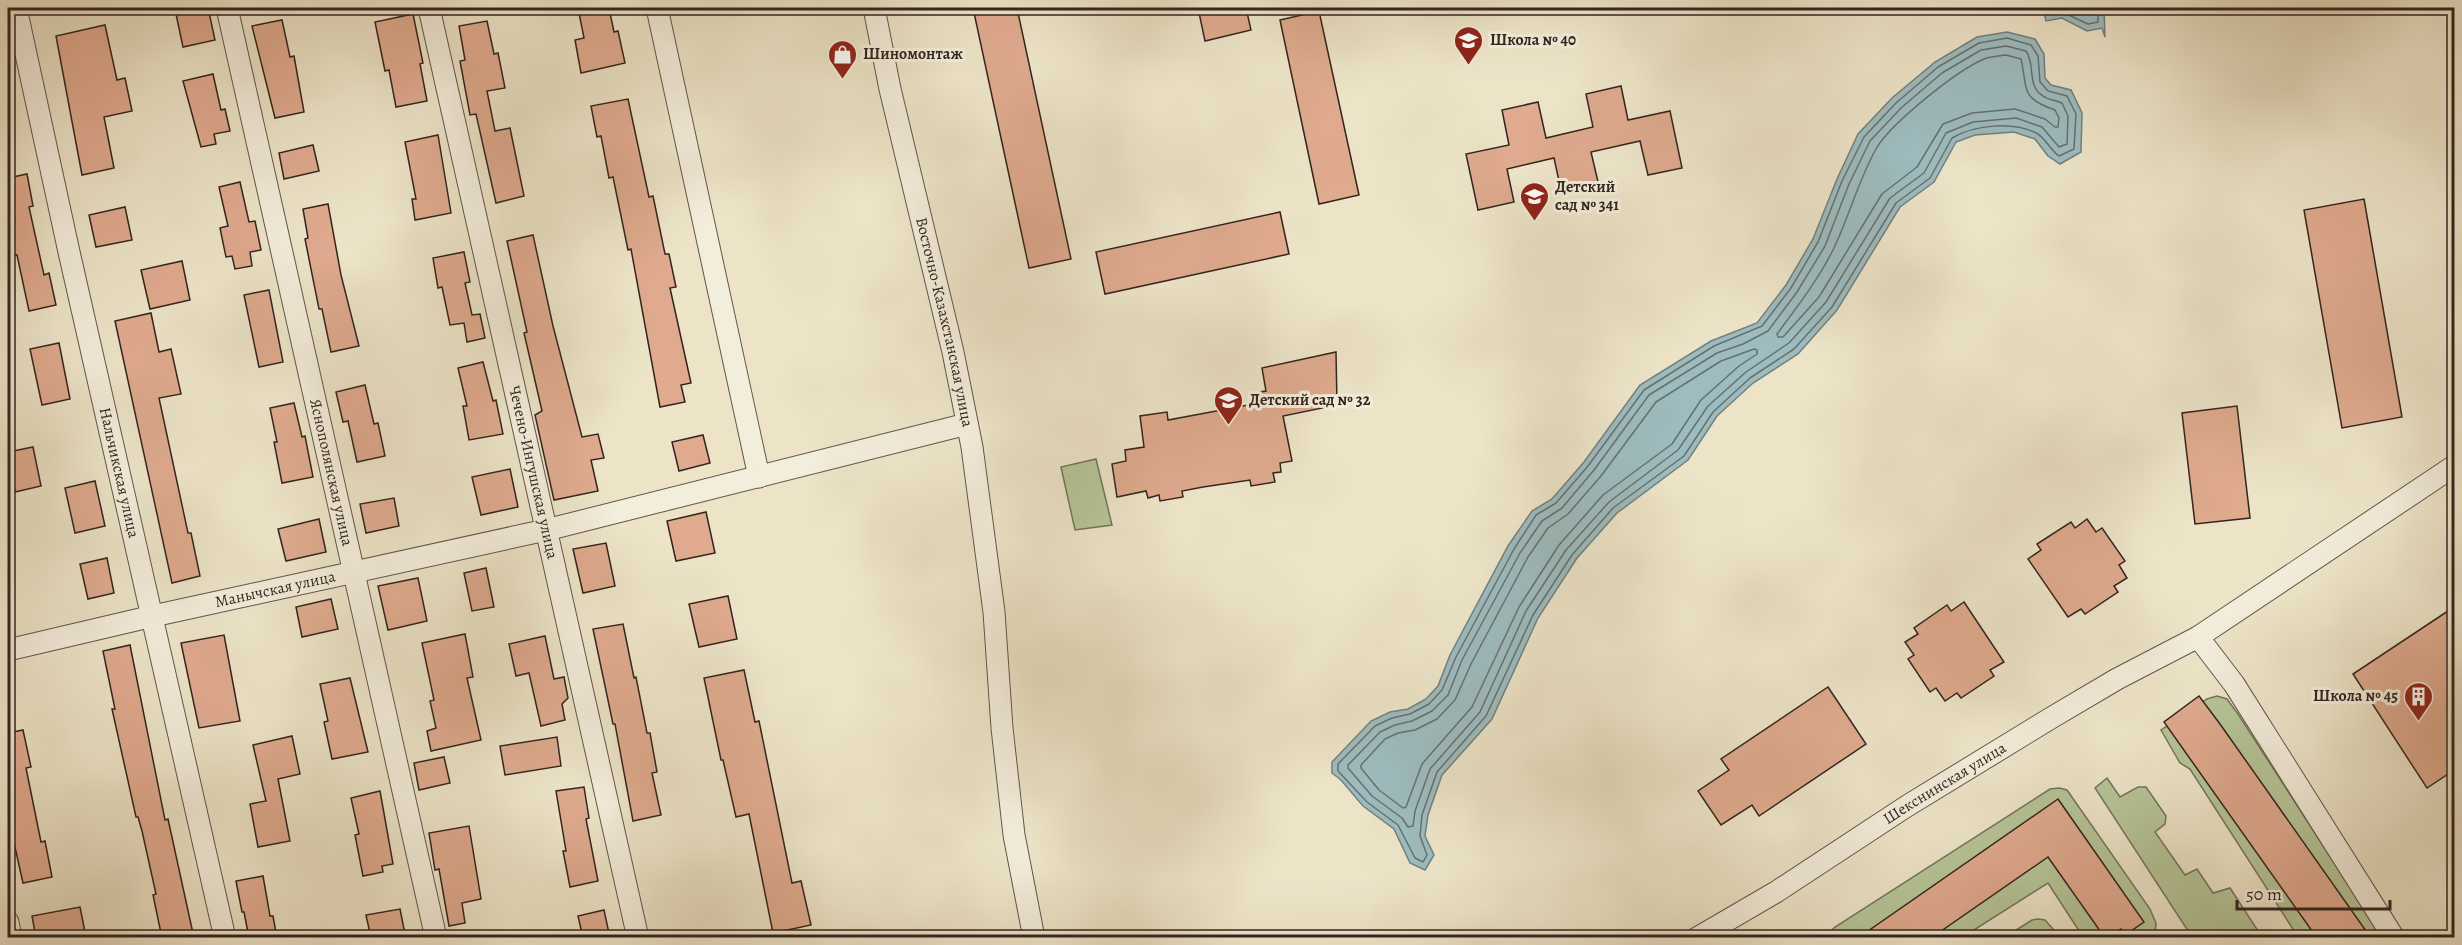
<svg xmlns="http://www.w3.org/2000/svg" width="2462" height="945" font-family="Alegreya,serif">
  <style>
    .green { fill: #b6c598; stroke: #74755c; stroke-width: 1.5 }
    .water { fill: #9dbcbf; stroke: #72807f; stroke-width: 1.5 }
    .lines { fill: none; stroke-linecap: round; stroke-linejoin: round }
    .shore { stroke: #687070; stroke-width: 1.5 }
    .building { fill: #dfaa8e; stroke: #322520; stroke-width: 1.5 }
    .minor-casing { stroke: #61554a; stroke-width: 23 }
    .minor { stroke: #f3eddb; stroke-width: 21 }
    .labels { text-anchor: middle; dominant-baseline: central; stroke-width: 6; stroke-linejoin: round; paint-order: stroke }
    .poi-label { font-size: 16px; font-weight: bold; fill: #322520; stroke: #f3eddb; text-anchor: start }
    .street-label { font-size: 16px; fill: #322520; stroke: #f3eddb }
  </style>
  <rect width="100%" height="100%" fill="#ede4c8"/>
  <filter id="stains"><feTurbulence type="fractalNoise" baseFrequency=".00333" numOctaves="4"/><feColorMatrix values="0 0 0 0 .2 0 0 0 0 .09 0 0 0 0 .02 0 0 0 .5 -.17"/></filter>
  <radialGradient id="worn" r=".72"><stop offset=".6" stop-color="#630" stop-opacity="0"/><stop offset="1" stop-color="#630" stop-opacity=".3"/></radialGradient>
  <g class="green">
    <path d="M1096,459L1112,525L1075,530L1061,467Z"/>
    <path d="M2217,696L2227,699L2238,714L2382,937H2298L2190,769L2180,763L2161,730L2207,699Z"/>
    <path d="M2107,778L2120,797L2138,787H2146L2166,816L2165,824L2155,832L2185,875L2197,869L2213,893L2230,888L2262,937H2192L2095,788Z"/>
    <path d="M2059,788L2067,790L2150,909L2156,923L2155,934L2150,937H2083L2048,883L1963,937L1823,938L1835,927L2050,789Z"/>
    <path d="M2038,919L2045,920L2060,937H2005L2032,920Z"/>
  </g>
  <g class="water">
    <path d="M2043,8H2104L2105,37L2102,28L2087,31L2062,18L2046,21Z"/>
    <path d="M2007,32L2035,39L2044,54L2045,78L2051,85L2071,90L2082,113L2081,152L2060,164L2048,156L2035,139L2014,132L1975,135L1956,142L1934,182L1900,207L1837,310L1798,354L1753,383L1717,416L1688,460L1617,513L1577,558L1538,618L1492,719L1442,775L1428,815L1425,836L1434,855L1425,870L1410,863L1394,829L1363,806L1341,780L1332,773V762L1371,721L1390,712L1408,709L1426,699L1438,686L1450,655L1508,546L1532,511L1552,499L1584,462L1640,385L1711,341L1757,323L1786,285L1813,239L1837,179L1858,134L1892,98L1935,62L1977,37Z"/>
  </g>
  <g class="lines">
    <g class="shore">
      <path d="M2049,8L2052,14L2064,13L2088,24L2098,22V8"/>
      <path d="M2007,38L2031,45L2038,56L2040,82L2048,91L2067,96L2076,114L2074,149L2059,156C2050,150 2045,137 2036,133C2012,121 1974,125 1952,138L1930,178L1896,203L1832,307L1794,349L1750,378L1713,412L1684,456L1613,508L1572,555L1533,615L1486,716L1437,772L1422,815L1420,836L1427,855L1423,862L1415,858L1398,825L1367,802L1338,771V764L1375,726L1392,718L1410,714L1429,704L1442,690L1456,657L1514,549L1536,515L1556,503L1588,466L1644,390L1714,346L1762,326L1791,288L1818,242L1842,181L1864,137L1896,103L1938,67L1979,43Z"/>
      <path d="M2006,46L2026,51C2036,65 2026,85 2043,96C2048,100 2056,100 2062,103L2068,116L2067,144L2059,147L2042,127L2016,118L1973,122L1946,133L1924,173L1890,198L1826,302L1789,343L1746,372L1708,406L1678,450L1609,502L1566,550L1526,611L1480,712L1430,769L1415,811L1413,826L1408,827L1402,818L1372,796L1348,768V765L1380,732L1395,725L1412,721L1432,711L1448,695L1462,660L1520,553L1542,521L1562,508L1594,470L1649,395L1717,353L1743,344L1768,331L1797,292L1825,246L1849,184L1870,141L1901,108L1942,73L1981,50Z"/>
      <path d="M2006,55L2021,59C2028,90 2020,98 2055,110L2059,118L2058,127H2055L2045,119L2015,109L1972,113L1943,124L1917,167L1882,194L1819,297L1783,337H1778L1777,334C1797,307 1818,280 1833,250C1849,217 1858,181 1876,149C1890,124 1956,71 1984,59C1990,56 1999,56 2006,55Z"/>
      <path d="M1754,349L1757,350V354L1739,366L1701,400L1672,444L1603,495L1559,545L1519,607L1472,707L1422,764L1406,807L1403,808L1379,790L1361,768V765L1385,739L1398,733L1415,730L1437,719L1455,700L1471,664L1528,557L1548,528L1568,514L1601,476L1656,402L1721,361Z"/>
    </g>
  </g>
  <g class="building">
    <path d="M203,8H208L215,40L183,47L176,14Z"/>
    <path d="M578,8H609L614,32L618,31L625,63L581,73L575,40L584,38Z"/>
    <path d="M973,8H1017L1071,259L1029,268Z"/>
    <path d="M1198,8H1246L1251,30L1205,41Z"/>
    <path d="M1319,11L1359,195L1319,204L1280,20Z"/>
    <path d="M413,14L423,63L420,64L427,101L396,107L389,70L385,71L375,22Z"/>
    <path d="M282,20L290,57L294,56L304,112L275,118L252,26Z"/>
    <path d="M487,21L494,54L498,53L505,88L487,91L495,131L510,128L524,196L496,203L476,114L470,115L460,61L465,60L459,26Z"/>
    <path d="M105,25L117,80L125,78L132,111L104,117L114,168L82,175L56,36Z"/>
    <path d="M213,74L221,110L225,109L230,131L214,134L216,144L201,147L183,81Z"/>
    <path d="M1621,86L1628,120L1670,111L1682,168L1648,175L1640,141L1591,152L1599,186L1562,195L1554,158L1507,169L1514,202L1478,210L1466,154L1509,145L1502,110L1538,102L1546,138L1593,127L1586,94Z"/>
    <path d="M628,99L649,197L653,196L665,254H669L676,287L670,288L691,383L681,385L685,402L660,407L631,249L628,250L613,177L609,178L601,136L597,137L591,106Z"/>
    <path d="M438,135L451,213L415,220L412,199H416L405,142Z"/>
    <path d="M313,145L319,171L284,179L279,153Z"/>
    <path d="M27,174L33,206L29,207L44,275L49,273L56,305L29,311L17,255L8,257V224L15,222L8,178Z"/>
    <path d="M240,182L249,222L255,221L261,250L250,252L252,266L235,269L232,256L226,257L220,228L228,226L219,187Z"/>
    <path d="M2364,199L2402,417L2342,428L2304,210Z"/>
    <path d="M328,204L341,275L359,346L331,352L322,309H319L305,239L308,238L303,209Z"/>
    <path d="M125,207L132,240L96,247L89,215Z"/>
    <path d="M1280,212L1289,254L1105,294L1096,252Z"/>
    <path d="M533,235L553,326L582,437L598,434L604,458L591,460L598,491L554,500L535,415L542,411L524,333L527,332L507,241Z"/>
    <path d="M464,252L470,282L465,283L472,315L480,314L485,338L467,342L464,323L450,325L442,287L438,288L433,258Z"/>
    <path d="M182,261L190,300L150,309L141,270Z"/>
    <path d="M269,290L283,362L259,367L244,295Z"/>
    <path d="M151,313L159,352L171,349L181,394L159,398L188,533H191L200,576L172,583L115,321Z"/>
    <path d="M59,343L70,399L42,405L30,349Z"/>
    <path d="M1336,352L1337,405L1283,416L1292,461L1280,463L1281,472L1273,473L1275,482L1251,486L1250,480L1203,487L1182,491L1183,497L1160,501L1159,495L1148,498L1146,491L1117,497L1112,464L1126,461L1125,450L1144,447L1140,416L1167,412L1168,420L1254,404L1253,393L1266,391L1262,368Z"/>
    <path d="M483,362L493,401L496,400L503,434L469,440L463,406H467L458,368Z"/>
    <path d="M365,385L374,424L378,423L385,456L357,462L348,421L343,422L336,392Z"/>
    <path d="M294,403L302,437L305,436L313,477L282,483L274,442H277L270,408Z"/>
    <path d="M2237,406L2250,518L2195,524L2182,413Z"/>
    <path d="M703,435L710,463L679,471L672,442Z"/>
    <path d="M33,447L41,486L15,492L8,452Z"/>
    <path d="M510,469L518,507L481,515L472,477Z"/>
    <path d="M95,481L105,526L75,533L65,488Z"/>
    <path d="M394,498L399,526L366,533L360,504Z"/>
    <path d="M706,512L715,553L676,561L667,521Z"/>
    <path d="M319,519L326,552L286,561L278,529Z"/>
    <path d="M2087,519L2096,532L2102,528L2125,561L2119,565L2127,578L2114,586L2118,592L2085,614L2081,609L2068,617L2028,559L2041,550L2037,544L2071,522L2075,528Z"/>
    <path d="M606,543L615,586L583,593L573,549Z"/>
    <path d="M107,558L114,593L88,599L80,564Z"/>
    <path d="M486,568L494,607L472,611L464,573Z"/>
    <path d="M418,578L427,621L388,630L378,586Z"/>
    <path d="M728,596L737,639L699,647L689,604Z"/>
    <path d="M331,599L338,629L302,637L296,607Z"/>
    <path d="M1964,602L2004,662L1990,670L1994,676L1961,698L1957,693L1945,701L1936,688L1930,692L1908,659L1914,655L1905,642L1918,634L1914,628L1947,605L1951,611Z"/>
    <path d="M2454,607V770L2427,788L2353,674Z"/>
    <path d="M623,624L634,678L636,677L647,733H650L657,772L652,773L661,815L633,821L615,724H613L593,629Z"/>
    <path d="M465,634L473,677L467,678L481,740L431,751L427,731L436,728L430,701L434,700L422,643Z"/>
    <path d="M224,635L240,721L199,728L181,643Z"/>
    <path d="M545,636L554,679L564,677L568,698L562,704L565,720L541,726L529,673L516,676L509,644Z"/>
    <path d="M130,645L165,820L168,819L194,938H162L153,895L156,894L142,831L138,817H136L112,709H115L103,651Z"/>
    <path d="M744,670L755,722L759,721L792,883L801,881L811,925L773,933L749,814L736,817L723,760H721L704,678Z"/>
    <path d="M350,678L368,752L332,759L324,722L328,721L320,684Z"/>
    <path d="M1828,687L1866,744L1759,816L1752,805L1721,825L1698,791L1729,770L1721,759Z"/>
    <path d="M2199,696L2220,724L2371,938H2317L2164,722Z"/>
    <path d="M23,730L31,767L26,768L41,842L45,841L52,877L23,883L8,816V733Z"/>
    <path d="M292,736L300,774L278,779L290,841L258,847L250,804L266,801L253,745Z"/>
    <path d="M557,737L561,766L505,775L500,746Z"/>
    <path d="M444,757L450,783L419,790L414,763Z"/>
    <path d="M584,787L589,818L586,819L598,881L570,887L563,851H566L556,791Z"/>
    <path d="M380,791L393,864L382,866L383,872L363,876L355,835L359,834L351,798Z"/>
    <path d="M2058,799L2144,922L2125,935L2121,929L2105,938L2048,857L1931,938H1858Z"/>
    <path d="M469,826L481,899L462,903L465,923L449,926L439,869L435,870L429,833Z"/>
    <path d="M263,876L270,916H273L277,938H249L244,912H242L236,881Z"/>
    <path d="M80,907L85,932L60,938H36L32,916Z"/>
    <path d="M400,909L405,934L371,938L366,915Z"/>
    <path d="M604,910L610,938H583L578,916Z"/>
  </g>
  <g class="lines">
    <defs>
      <g id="minor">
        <path id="s1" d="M16,8L69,252L225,938"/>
        <path id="s2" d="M227,8L436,938"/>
        <path id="s3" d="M429,8L638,938"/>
        <path d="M657,8L759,477"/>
        <path id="s4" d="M874,8L890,89L953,352L972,447L994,612L1002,728L1014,835L1034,938"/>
        <path d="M2198,637L2234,684L2394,938"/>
        <path id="s5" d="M8,650L153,616L546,530L967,424"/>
        <path d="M8,922L11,938"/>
        <path id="s6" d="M1697,938L1776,892L1907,806L2051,718L2117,679L2198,637L2454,466"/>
      </g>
    </defs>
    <use href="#minor" class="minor-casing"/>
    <use href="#minor" class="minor"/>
  </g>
  <defs>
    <symbol id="school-pin" viewBox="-11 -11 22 30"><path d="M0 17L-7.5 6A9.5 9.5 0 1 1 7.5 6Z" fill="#8f2418" stroke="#f3eddb"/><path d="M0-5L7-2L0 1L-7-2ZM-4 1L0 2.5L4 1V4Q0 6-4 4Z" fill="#fff"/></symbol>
    <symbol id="shop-pin" viewBox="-11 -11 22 30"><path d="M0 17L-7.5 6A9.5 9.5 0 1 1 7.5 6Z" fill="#8f2418" stroke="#f3eddb"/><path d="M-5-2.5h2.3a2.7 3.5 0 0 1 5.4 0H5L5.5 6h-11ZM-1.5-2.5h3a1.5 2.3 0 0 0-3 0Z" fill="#fff"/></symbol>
    <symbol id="building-pin" viewBox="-11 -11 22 30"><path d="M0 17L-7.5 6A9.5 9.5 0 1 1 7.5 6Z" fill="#8f2418" stroke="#f3eddb"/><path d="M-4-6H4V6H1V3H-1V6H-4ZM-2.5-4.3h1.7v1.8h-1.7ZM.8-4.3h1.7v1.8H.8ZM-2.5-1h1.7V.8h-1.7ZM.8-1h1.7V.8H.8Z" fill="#fff"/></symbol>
  </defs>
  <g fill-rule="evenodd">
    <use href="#school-pin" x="1452" y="24" width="33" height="45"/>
    <use href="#shop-pin" x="826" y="38" width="33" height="45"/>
    <use href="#school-pin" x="1518" y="180" width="33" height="45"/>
    <use href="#school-pin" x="1212" y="384" width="33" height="45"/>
    <use href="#building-pin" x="2402" y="680" width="33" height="45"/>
  </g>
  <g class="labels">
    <g class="poi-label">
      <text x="1490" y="40">Школа № 40</text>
      <text x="863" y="54">Шиномонтаж</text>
      <text x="1555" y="187">Детский<tspan x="1555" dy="18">сад № 341</tspan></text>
      <text x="1249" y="400">Детский сад № 32</text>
      <text x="2398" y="696" text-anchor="end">Школа № 45</text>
    </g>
    <g class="street-label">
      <text stroke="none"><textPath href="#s4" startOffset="322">Восточно-Казахстанская улица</textPath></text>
      <text stroke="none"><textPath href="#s2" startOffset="476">Яснополянская улица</textPath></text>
      <text stroke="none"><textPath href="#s1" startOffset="476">Нальчикская улица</textPath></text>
      <text stroke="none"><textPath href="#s3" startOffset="476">Чечено-Ингушская улица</textPath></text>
      <text stroke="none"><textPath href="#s5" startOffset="274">Манычская улица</textPath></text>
      <text stroke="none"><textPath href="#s6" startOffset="292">Шекснинская улица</textPath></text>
    </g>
  </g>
  <rect width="2462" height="945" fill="none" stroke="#ede4c8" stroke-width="30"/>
  <rect x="9" y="9" width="2444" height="927" fill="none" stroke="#322520" stroke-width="3"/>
  <rect x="15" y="15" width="2432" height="915" fill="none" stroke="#322520" stroke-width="1.5"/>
  <path d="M2237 900v9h153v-9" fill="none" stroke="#322520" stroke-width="3"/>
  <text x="2246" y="900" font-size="18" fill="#322520" stroke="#f3eddb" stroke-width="4.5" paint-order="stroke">50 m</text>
  <rect width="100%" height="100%" filter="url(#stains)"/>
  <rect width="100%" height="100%" fill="url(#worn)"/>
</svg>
